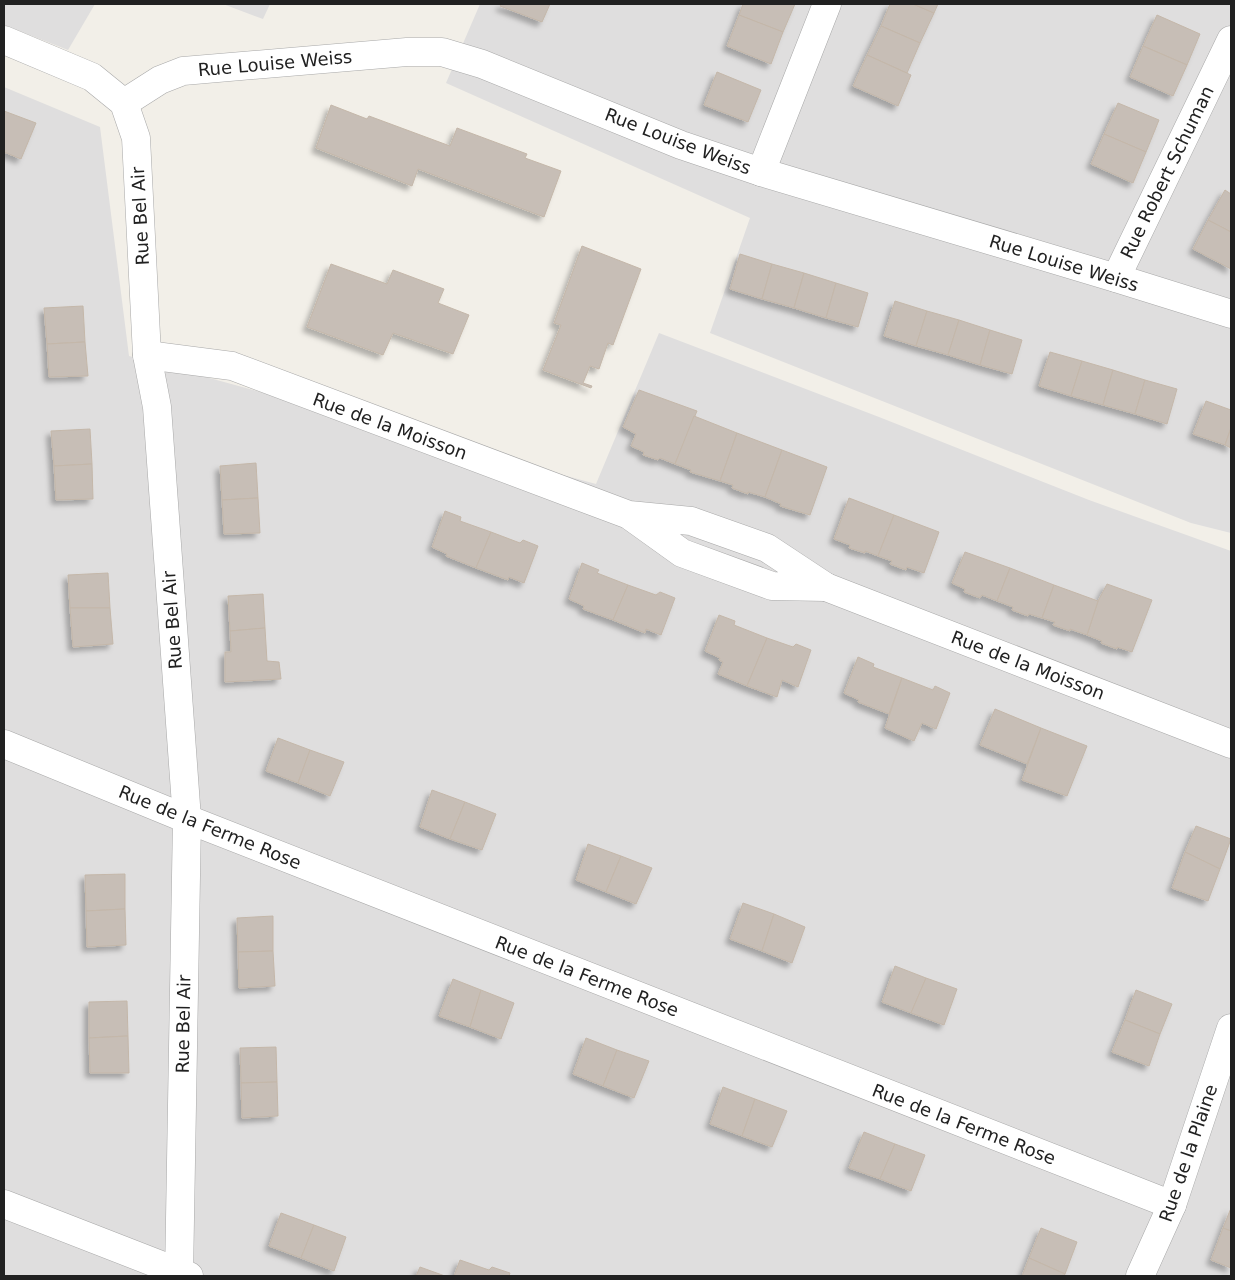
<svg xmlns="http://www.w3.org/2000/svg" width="1235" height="1280" font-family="'DejaVu Sans',sans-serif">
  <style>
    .residential { fill: #dfdede }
    .building { fill: #c7beb6; stroke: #c4b7a9; filter: url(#shadow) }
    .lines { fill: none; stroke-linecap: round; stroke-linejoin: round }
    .minor-casing { stroke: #a8a8a8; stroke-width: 29 }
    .minor { stroke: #fff; stroke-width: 28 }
    .labels { text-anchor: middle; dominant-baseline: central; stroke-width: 5; stroke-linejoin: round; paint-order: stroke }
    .street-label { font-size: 18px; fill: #212121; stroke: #fff }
  </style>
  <defs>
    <filter id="shadow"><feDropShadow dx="-4.5" dy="4.5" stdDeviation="2.5" flood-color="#0004"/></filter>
  </defs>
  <rect width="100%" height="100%" fill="#f2efe8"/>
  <g class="residential">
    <path d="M4,4H95L68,50L4,25Z"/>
    <path d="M223,4H270L263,19Z"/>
    <path d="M480,4H1231V533L1191,523L710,333L750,218L446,83Z"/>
    <path d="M4,87L100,127L129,356L596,484L659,333L879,417L1089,500L1231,551V1276H4Z"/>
  </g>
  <g class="building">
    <path d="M501,4H550L542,22L500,6Z"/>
    <path d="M743,4H795L783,32L739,15Z"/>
    <path d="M890,4H913L934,13L920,43L881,26Z"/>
    <path d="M913,4H938L934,13Z"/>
    <path d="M739,15L783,32L771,64L727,46Z"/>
    <path d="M1157,15L1200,34L1187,65L1143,46Z"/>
    <path d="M881,26L920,43L907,73L867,55Z"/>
    <path d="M1143,46L1187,65L1173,96L1130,77Z"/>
    <path d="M867,55L911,75L898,106L853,86Z"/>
    <path d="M717,72L761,90L748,122L704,105Z"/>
    <path d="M1118,103L1159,120L1146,152L1104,134Z"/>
    <path d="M331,105L367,119L369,116L450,146L457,128L527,154L525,158L561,171L544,217L418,169L412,186L316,148Z"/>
    <path d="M4,111L36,123L21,159L4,152Z"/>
    <path d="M1104,134L1146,152L1133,183L1091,164Z"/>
    <path d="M1225,190L1231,194V232L1208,220Z"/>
    <path d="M1208,220L1231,232V269L1193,249Z"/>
    <path d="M582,246L641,269L613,345L608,343L599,369L590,366L583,383L592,386L591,388L543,370L561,325L554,323Z"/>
    <path d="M740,254L772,264L762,299L730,289Z"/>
    <path d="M331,264L387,284L393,270L444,289L438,303L469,315L453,354L393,333L383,355L307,327Z"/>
    <path d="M772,264L804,273L794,308L762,299Z"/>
    <path d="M804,273L836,283L826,318L794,308Z"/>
    <path d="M836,283L868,293L858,327L826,318Z"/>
    <path d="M895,301L927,311L916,346L884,336Z"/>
    <path d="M83,306L85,342L47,344L44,308Z"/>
    <path d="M927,311L959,320L948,355L916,346Z"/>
    <path d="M959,320L990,330L980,365L948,355Z"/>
    <path d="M990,330L1022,340L1012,374L980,365Z"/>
    <path d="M85,342L88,376L49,377L47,344Z"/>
    <path d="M1050,352L1082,361L1071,396L1039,386Z"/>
    <path d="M1082,361L1113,370L1103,405L1071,396Z"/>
    <path d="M1113,370L1145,380L1135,414L1103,405Z"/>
    <path d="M1145,380L1177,389L1167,424L1135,414Z"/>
    <path d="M639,390L697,411L675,464L660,458L658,460L643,455L644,452L631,446L636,434L623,427Z"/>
    <path d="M1206,401L1231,410V428L1225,445L1193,434Z"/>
    <path d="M694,416L737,433L720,481L690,472L691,470L675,464Z"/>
    <path d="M1231,428V448L1225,445Z"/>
    <path d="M90,429L92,464L54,466L51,431Z"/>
    <path d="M737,433L782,450L765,497L748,492V494L732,488L733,485L720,481Z"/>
    <path d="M782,450L827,467L810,515L780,506L781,504L765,497Z"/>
    <path d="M256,463L258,498L222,500L220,466Z"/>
    <path d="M92,464L93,499L56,500L54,466Z"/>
    <path d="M258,498L260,533L224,534L222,500Z"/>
    <path d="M849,498L894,515L878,556L865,551V553L849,548L850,545L834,539Z"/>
    <path d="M445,511L461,517L460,521L491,532L476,568L446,556L447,554L432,547Z"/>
    <path d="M894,515L939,532L924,573L907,567L906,570L890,564L892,561L878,556Z"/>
    <path d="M491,532L520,543L523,540L538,546L524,583L509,577L508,580L476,568Z"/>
    <path d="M965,552L1010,568L997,601L982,595L980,598L964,592L965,589L952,583Z"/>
    <path d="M582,563L599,570L597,573L628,585L613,620L583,609L584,606L569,599Z"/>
    <path d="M1010,568L1054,585L1042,618L1029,614L1028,616L1012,610L1013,607L997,601Z"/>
    <path d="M108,573L110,608H70L68,575Z"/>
    <path d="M1107,584L1152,600L1132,652L1117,647V649L1101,643L1102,641L1087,635L1098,601Z"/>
    <path d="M628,585L656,595L660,592L675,598L661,635L646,629L645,633L613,620Z"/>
    <path d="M1054,585L1098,601L1087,635L1070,629V631L1053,625L1055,622L1042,618Z"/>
    <path d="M263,594L265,628L230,631L228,596Z"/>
    <path d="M70,608H110L113,644L73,647Z"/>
    <path d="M719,615L735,621L734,625L767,638L747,686L718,674L723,662L719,660L720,658L705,651Z"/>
    <path d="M265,628L267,661L279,662L281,679L225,682V652H231L230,631Z"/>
    <path d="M767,638L793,647L796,644L811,650L798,687L782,680L777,697L747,686Z"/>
    <path d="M858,657L874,664L873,667L902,678L889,714L858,702L859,700L844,693Z"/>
    <path d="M902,678L933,690L935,686L950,693L936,729L922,723L914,741L885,728Z"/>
    <path d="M995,709L1041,728L1027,764L980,745Z"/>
    <path d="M1041,728L1087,746L1067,796L1022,780Z"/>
    <path d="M278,738L310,750L298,783L266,771Z"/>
    <path d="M310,750L344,762L330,796L298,783Z"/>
    <path d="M432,790L465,802L450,839L420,827Z"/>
    <path d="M465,802L496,814L482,850L450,839Z"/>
    <path d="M1196,826L1231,839L1220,869L1185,852Z"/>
    <path d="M588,844L621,856L606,892L576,880Z"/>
    <path d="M1185,852L1220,869L1208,901L1172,888Z"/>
    <path d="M621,856L652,868L636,904L606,892Z"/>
    <path d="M125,874V909L86,911L85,875Z"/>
    <path d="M743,903L774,914L762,951L730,939Z"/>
    <path d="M125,909L126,945L87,947L86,911Z"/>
    <path d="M774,914L805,927L792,963L762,951Z"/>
    <path d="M273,916V951L238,952L237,918Z"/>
    <path d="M273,951L275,986L239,988L238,952Z"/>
    <path d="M895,966L926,978L911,1013L882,1002Z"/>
    <path d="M926,978L957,989L944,1025L911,1013Z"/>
    <path d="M453,979L481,990L470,1027L439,1016Z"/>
    <path d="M481,990L514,1003L501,1039L470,1027Z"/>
    <path d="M1136,990L1172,1004L1160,1034L1125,1020Z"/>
    <path d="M127,1001L128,1036L89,1038V1002Z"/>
    <path d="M1125,1020L1160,1034L1149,1066L1112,1052Z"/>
    <path d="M128,1036L129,1073H90L89,1038Z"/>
    <path d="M586,1038L617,1050L603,1086L573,1074Z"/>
    <path d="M276,1047L277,1082L241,1083L240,1048Z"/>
    <path d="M617,1050L649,1061L634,1098L603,1086Z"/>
    <path d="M277,1082L278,1116L242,1118L241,1083Z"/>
    <path d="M723,1087L755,1099L742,1136L710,1124Z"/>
    <path d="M755,1099L787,1111L772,1147L742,1136Z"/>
    <path d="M864,1132L895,1144L880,1179L849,1168Z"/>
    <path d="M895,1144L925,1155L911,1191L880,1179Z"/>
    <path d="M1231,1208V1231L1223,1228Z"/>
    <path d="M281,1213L314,1225L301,1258L269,1246Z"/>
    <path d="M314,1225L346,1237L334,1271L301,1258Z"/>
    <path d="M1041,1228L1077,1242L1065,1274L1029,1258Z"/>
    <path d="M1223,1228L1231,1231V1268L1211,1260Z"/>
    <path d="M1029,1258L1065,1274L1064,1276H1022Z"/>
    <path d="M460,1260L489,1270L492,1267L510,1273L509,1276H454Z"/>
    <path d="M420,1267L445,1276H416Z"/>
  </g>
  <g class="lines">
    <defs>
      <g id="minor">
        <path d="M4,40L92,77L124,103L136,138L147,355L157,407L187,819L179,1276"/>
        <path d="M124,103L160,80L183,71L407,52H442L482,64L681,145L761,172L1116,278L1231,314"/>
        <path d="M761,172L827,4"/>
        <path d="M1116,278L1231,40"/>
        <path d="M147,355L232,366L629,515L691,521L767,548L826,587L772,586L682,553L629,515"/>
        <path d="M826,587L1231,744"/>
        <path d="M4,744L187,819L1172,1205"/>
        <path d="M4,1204L189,1276"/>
        <path d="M1140,1276L1172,1205L1231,1028"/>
      </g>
    </defs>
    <use href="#minor" class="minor-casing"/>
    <use href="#minor" class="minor"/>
  </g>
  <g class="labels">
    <g class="street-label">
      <text transform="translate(275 63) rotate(-5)">Rue Louise Weiss</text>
      <text transform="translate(678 141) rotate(21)">Rue Louise Weiss</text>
      <text transform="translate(1167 172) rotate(-64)">Rue Robert Schuman</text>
      <text transform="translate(140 216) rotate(-93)">Rue Bel Air</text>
      <text transform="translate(1064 263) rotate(17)">Rue Louise Weiss</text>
      <text transform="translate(390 426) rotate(20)">Rue de la Moisson</text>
      <text transform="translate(172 620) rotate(-94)">Rue Bel Air</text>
      <text transform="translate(1028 665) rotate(21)">Rue de la Moisson</text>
      <text transform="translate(210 827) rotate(22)">Rue de la Ferme Rose</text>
      <text transform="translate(587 976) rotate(21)">Rue de la Ferme Rose</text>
      <text transform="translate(183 1024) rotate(-89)">Rue Bel Air</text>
      <text transform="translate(964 1124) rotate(21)">Rue de la Ferme Rose</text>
      <text transform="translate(1188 1153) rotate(-71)">Rue de la Plaine</text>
    </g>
  </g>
  <rect width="1235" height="1280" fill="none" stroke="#212121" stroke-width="10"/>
</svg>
